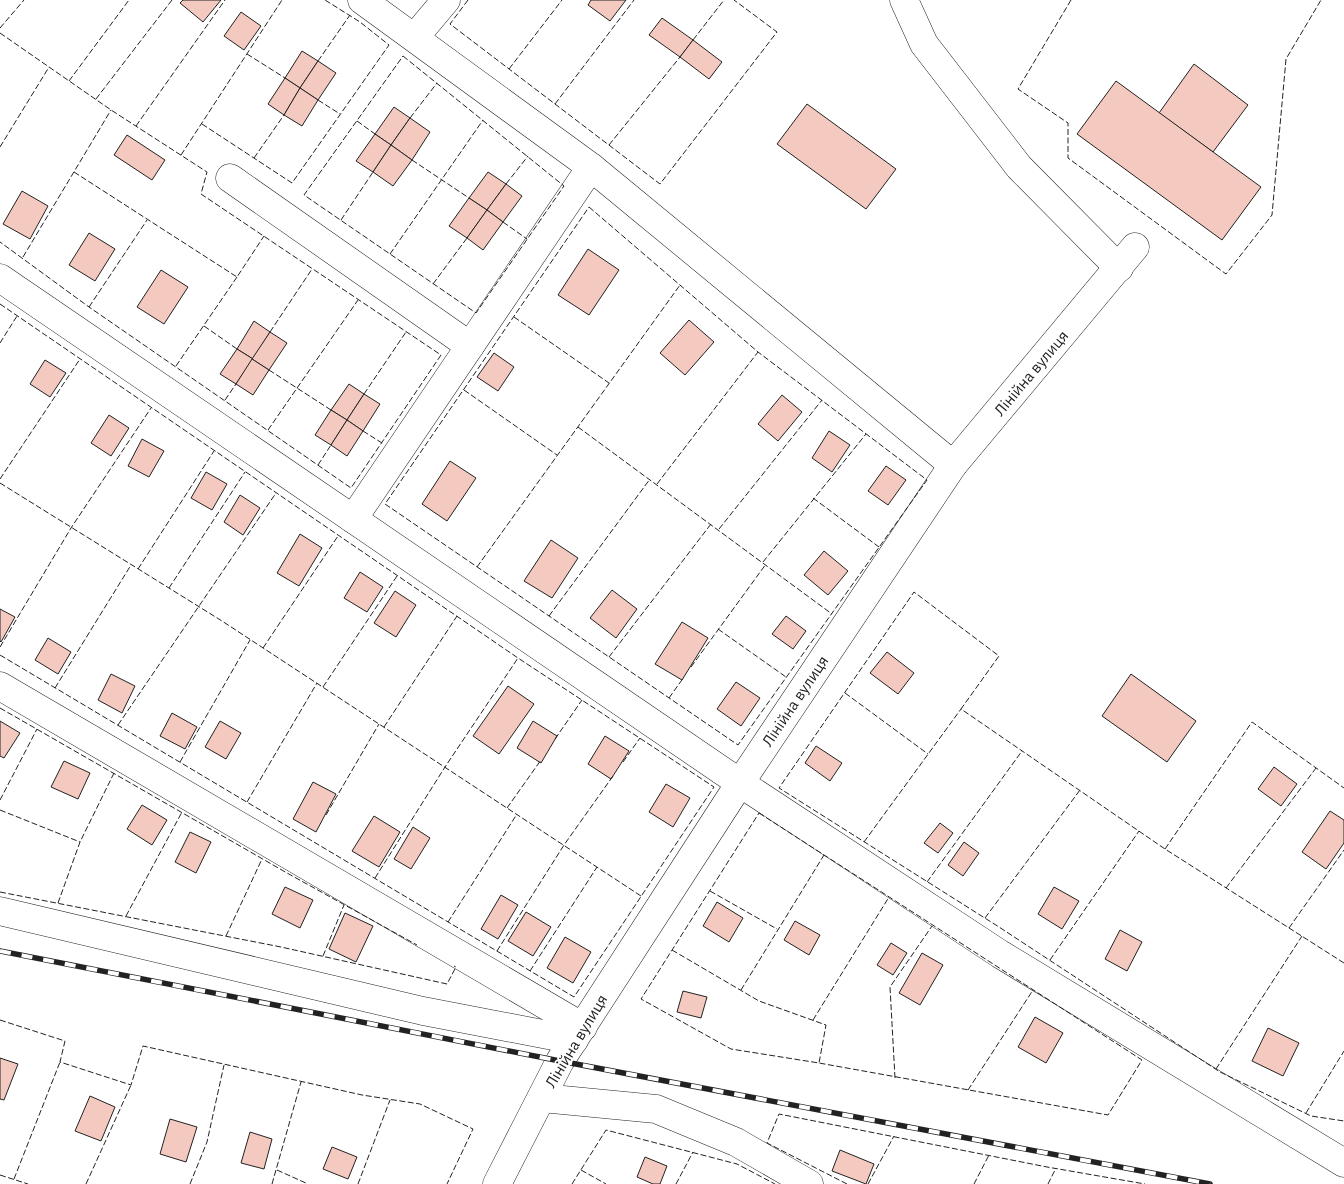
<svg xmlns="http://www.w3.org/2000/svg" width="1344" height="1184" font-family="'IBM Plex Sans',sans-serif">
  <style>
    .building { fill: #f3c9c0; stroke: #222 }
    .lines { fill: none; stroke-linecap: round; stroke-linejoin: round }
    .minor-casing { stroke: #222; stroke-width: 29 }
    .minor { stroke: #fff; stroke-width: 28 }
    .rail-casing { stroke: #222; stroke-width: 5.5 }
    .rail { stroke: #fff; stroke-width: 4; stroke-dasharray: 11; stroke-linecap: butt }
    .fence { stroke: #222; stroke-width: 1; stroke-dasharray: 6 2.5; stroke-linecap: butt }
    .labels { text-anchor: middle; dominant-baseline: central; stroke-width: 4; stroke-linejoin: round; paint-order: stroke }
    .street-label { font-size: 15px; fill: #222; stroke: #fff }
  </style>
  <rect width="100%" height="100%" fill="#fff"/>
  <g class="building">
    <path d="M183,0H221L203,22L180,3Z"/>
    <path d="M591,0H626L610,21L588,5Z"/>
    <path d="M241,12L261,26L244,50L224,36Z"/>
    <path d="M662,18L693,40L680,57L649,35Z"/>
    <path d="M693,40L722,62L709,79L680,57Z"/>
    <path d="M302,51L318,61L300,88L285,78Z"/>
    <path d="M318,61L336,73L318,100L300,88Z"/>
    <path d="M1194,64L1248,105L1213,152L1159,113Z"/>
    <path d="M285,78L300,88L284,115L268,104Z"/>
    <path d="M1116,81L1261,187L1222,240L1077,134Z"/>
    <path d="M300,88L318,100L302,126L284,115Z"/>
    <path d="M807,104L896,169L866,209L777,144Z"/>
    <path d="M394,107L410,118L391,145L375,134Z"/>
    <path d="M410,118L430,132L412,160L391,145Z"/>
    <path d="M375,134L391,145L373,172L356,161Z"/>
    <path d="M127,135L165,160L152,180L114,155Z"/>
    <path d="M391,145L412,160L393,186L373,172Z"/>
    <path d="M488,172L506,184L487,210L469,198Z"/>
    <path d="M506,184L522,196L503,222L487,210Z"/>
    <path d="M22,191L48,206L30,239L3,224Z"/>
    <path d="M469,198L487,210L467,238L449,226Z"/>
    <path d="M487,210L503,222L483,250L467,238Z"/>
    <path d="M89,233L115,249L95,281L69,265Z"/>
    <path d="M588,249L619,270L589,315L558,295Z"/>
    <path d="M161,270L188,287L164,324L137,307Z"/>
    <path d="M689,320L714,342L685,375L660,353Z"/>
    <path d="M254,321L270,332L253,359L237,349Z"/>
    <path d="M270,332L287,343L269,370L252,359Z"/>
    <path d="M237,349L253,359L236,384L220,374Z"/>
    <path d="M494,353L514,367L498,391L477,377Z"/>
    <path d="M252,359L269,370L253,395L236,384Z"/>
    <path d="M45,360L66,373L50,397L30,384Z"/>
    <path d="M349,384L364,394L347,420L331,410Z"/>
    <path d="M364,394L380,404L363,431L347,420Z"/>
    <path d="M782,395L802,412L778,441L758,424Z"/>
    <path d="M331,410L347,420L331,445L315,435Z"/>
    <path d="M109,415L129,428L111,456L91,443Z"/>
    <path d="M347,420L363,431L347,456L331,445Z"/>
    <path d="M829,431L850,445L832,472L812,458Z"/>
    <path d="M142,439L164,451L149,477L128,466Z"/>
    <path d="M450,461L476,478L447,521L422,504Z"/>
    <path d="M886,466L906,480L888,505L868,491Z"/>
    <path d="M206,472L227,484L212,510L191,498Z"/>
    <path d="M240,495L260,508L243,535L224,522Z"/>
    <path d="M300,534L322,548L299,586L277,573Z"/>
    <path d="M551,540L578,558L552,598L524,581Z"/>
    <path d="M824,551L848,571L828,595L804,575Z"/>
    <path d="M360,572L383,587L367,612L344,598Z"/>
    <path d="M612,590L637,609L616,638L590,618Z"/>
    <path d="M395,591L416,605L396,637L374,623Z"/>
    <path d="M0,609L15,617L1,642L0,641Z"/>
    <path d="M786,616L806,631L793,649L772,634Z"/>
    <path d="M682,622L708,638L682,680L655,664Z"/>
    <path d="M48,638L71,652L58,674L35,660Z"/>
    <path d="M887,652L914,673L898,694L870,673Z"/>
    <path d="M111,674L135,686L122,713L98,700Z"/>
    <path d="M1131,674L1196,721L1167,762L1102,716Z"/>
    <path d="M736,682L760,698L741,726L717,709Z"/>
    <path d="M508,686L534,704L499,754L473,736Z"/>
    <path d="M172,713L197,727L185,749L160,736Z"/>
    <path d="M0,721L20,733L4,758L0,756Z"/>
    <path d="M220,721L241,733L226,759L205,747Z"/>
    <path d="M533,721L557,736L541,763L517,748Z"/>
    <path d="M605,736L629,751L611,779L588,764Z"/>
    <path d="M816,746L842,763L830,781L805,763Z"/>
    <path d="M64,761L90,773L78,799L51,787Z"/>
    <path d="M1274,767L1297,784L1281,806L1258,789Z"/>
    <path d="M313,782L336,794L316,832L293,819Z"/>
    <path d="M666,784L690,798L673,827L649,812Z"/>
    <path d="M142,805L167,820L152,845L127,829Z"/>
    <path d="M1330,811L1344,820V843L1326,869L1302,852Z"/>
    <path d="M374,816L400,832L379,867L352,851Z"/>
    <path d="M940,823L953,833L938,853L924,843Z"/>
    <path d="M413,827L430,838L411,869L394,859Z"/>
    <path d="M190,832L211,842L196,873L175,862Z"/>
    <path d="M964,842L979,853L963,876L948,865Z"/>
    <path d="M285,887L313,900L300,928L272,914Z"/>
    <path d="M1054,887L1079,901L1062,929L1038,914Z"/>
    <path d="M501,895L518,905L498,939L481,929Z"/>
    <path d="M717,902L743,918L729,942L703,926Z"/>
    <path d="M526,912L551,927L533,956L508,941Z"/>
    <path d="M345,913L373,926L356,962L329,949Z"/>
    <path d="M795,921L820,935L809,955L784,940Z"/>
    <path d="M1120,930L1142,942L1127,971L1105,959Z"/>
    <path d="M565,937L591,952L573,983L547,968Z"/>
    <path d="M891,943L907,953L893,975L877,965Z"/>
    <path d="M922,953L943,965L920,1005L899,993Z"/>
    <path d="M683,991L707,997L701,1018L677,1012Z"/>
    <path d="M1035,1017L1063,1033L1046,1063L1018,1047Z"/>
    <path d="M1268,1028L1299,1043L1283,1076L1252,1061Z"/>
    <path d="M0,1058L18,1064L4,1100L0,1099Z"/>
    <path d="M90,1096L115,1107L101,1141L75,1131Z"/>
    <path d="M170,1119L197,1127L186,1162L160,1154Z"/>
    <path d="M250,1132L272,1139L264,1169L241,1163Z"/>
    <path d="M332,1147L357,1157L348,1179L323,1169Z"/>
    <path d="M840,1150L874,1164L866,1184L832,1171Z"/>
    <path d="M645,1157L667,1166L660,1184H653L637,1177Z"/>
  </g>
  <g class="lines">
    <defs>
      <g id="minor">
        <path d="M362,0L591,167L953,465"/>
        <path d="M904,0L924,44L1019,167L1119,268"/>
        <path d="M415,37L446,0"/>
        <path d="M230,178L470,346"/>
        <path d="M0,278L740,783L1000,954L1344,1163"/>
        <path d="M353,519L591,167"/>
        <path d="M0,686L583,1027"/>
        <path d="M0,911L423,1011L574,1040"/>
        <path d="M542,1098L656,1109L736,1142L809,1184"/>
        <path d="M497,1184L560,1061L740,783L953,465L1135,247"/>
      </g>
    </defs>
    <use href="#minor" class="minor-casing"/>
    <use href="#minor" class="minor"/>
    <defs>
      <path id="rail" d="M0,951L560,1061L1210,1184"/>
    </defs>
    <use href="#rail" class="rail-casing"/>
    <use href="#rail" class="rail"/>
    <g class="fence">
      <path d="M468,0L450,24L660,184L777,32L734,0"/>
      <path d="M1071,0L1018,89L1068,123V158L1226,274L1272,215L1286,59L1321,0"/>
      <path d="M0,28L24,0"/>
      <path d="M0,33L111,110L207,172L201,194L441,355L351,488L89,307L0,242"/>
      <path d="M693,40L724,0"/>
      <path d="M247,54L285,78"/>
      <path d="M403,56L564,186L476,313L304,195Z"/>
      <path d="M318,61L350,15"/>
      <path d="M509,69L562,0"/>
      <path d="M69,81L129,0"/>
      <path d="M96,99L172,0"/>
      <path d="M318,100L340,114"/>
      <path d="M555,104L634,0"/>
      <path d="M410,118L437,83"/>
      <path d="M357,121L375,134"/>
      <path d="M202,124L292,183L389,45L360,22L325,0"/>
      <path d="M136,126L225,0"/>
      <path d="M609,145L680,57"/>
      <path d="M0,147L49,67"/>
      <path d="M181,155L282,0"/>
      <path d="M254,158L284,115"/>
      <path d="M412,160L469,198"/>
      <path d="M74,172L237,277L264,236"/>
      <path d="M506,184L528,156"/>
      <path d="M589,207L758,352L927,480L738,745L385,504Z"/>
      <path d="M341,220L373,172"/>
      <path d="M503,222L527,239"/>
      <path d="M390,254L483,120"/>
      <path d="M23,257L111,110"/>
      <path d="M433,284L467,238"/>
      <path d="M0,304L518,658L714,787L574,997L0,655"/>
      <path d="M89,307L147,220"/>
      <path d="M514,317L609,383"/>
      <path d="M204,326L237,349"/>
      <path d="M270,332L312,269"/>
      <path d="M0,343L17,316"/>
      <path d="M176,366L237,277"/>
      <path d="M269,370L331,410"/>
      <path d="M464,390L557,455"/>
      <path d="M364,394L406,332"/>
      <path d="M225,400L236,384"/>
      <path d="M578,427L832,614"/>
      <path d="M268,430L358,300"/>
      <path d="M363,431L382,443"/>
      <path d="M318,465L331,445"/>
      <path d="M0,479L80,359"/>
      <path d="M0,483L222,621L641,896"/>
      <path d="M657,484L758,352"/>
      <path d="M813,498L879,547"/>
      <path d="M719,529L822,400"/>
      <path d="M763,562L866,434"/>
      <path d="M477,567L680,285"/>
      <path d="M138,569L214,451"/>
      <path d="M169,588L245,472"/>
      <path d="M549,616L650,479"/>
      <path d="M718,629L786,677"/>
      <path d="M0,647L71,528L151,408"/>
      <path d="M263,648L338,536"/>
      <path d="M609,657L711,524"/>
      <path d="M691,667L766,564"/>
      <path d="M323,687L397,576"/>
      <path d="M55,688L131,565"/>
      <path d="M845,693L928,754"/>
      <path d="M669,698L684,677"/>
      <path d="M0,708L287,873L417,945"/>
      <path d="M118,725L276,493"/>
      <path d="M384,727L457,616"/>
      <path d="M555,739L582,700"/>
      <path d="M180,762L250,640"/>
      <path d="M623,762L640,738"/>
      <path d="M0,800L37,729"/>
      <path d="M247,802L317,683"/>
      <path d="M507,808L541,760"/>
      <path d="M0,810L80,842"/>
      <path d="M759,813L1142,1060L1108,1115L819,1063L731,1049L641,999Z"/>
      <path d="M326,815L379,724"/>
      <path d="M864,842L961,709"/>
      <path d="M1165,849L1252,722L1344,788"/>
      <path d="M375,878L445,767L518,658"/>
      <path d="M927,882L1022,751"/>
      <path d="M1226,888L1316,768"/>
      <path d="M710,891L777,929"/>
      <path d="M0,892L281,947L447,984L456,967L454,966"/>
      <path d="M58,903L80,842L114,773"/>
      <path d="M126,916L182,812"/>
      <path d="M985,918L1080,790"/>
      <path d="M448,922L517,814"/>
      <path d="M1289,928L1344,850"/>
      <path d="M226,936L262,859"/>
      <path d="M672,950L759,1001L826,1025L819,1063"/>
      <path d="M497,951L564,845L613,776"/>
      <path d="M323,956L344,905"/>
      <path d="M1050,960L1139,831"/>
      <path d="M1344,963L1165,849L961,709L999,656L914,592L779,788L999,927L1220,1072L1311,1116L1344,1121"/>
      <path d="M530,971L597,867"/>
      <path d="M741,990L824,855"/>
      <path d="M0,1020L65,1041L60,1062L131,1085L143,1046L362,1095L420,1104L473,1129L447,1184"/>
      <path d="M813,1020L889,897"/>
      <path d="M1216,1069L1302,936"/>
      <path d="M895,1078L890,987L932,926"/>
      <path d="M968,1090L1033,990"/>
      <path d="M1306,1113L1344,1051"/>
      <path d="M277,1170L308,1184"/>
      <path d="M581,1170L606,1184"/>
      <path d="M0,1175L28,1184"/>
      <path d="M14,1179L60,1062"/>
      <path d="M86,1184L131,1085"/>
      <path d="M190,1184L207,1142L224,1065"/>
      <path d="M272,1184L301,1082"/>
      <path d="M358,1184L390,1100"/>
      <path d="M572,1184L606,1130L737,1164L775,1184"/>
      <path d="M676,1184L693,1152"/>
      <path d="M847,1184L767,1143L779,1114L1047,1167L1145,1184"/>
      <path d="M868,1184L894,1136"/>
      <path d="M974,1184L989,1155"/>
      <path d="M1048,1184L1056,1168"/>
    </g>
  </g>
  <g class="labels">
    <g class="street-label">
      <text transform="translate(1031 373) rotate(-50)">Лінійна вулиця</text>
      <text transform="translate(795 701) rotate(-56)">Лінійна вулиця</text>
      <text transform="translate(576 1041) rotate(-59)">Лінійна вулиця</text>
    </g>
  </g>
</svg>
